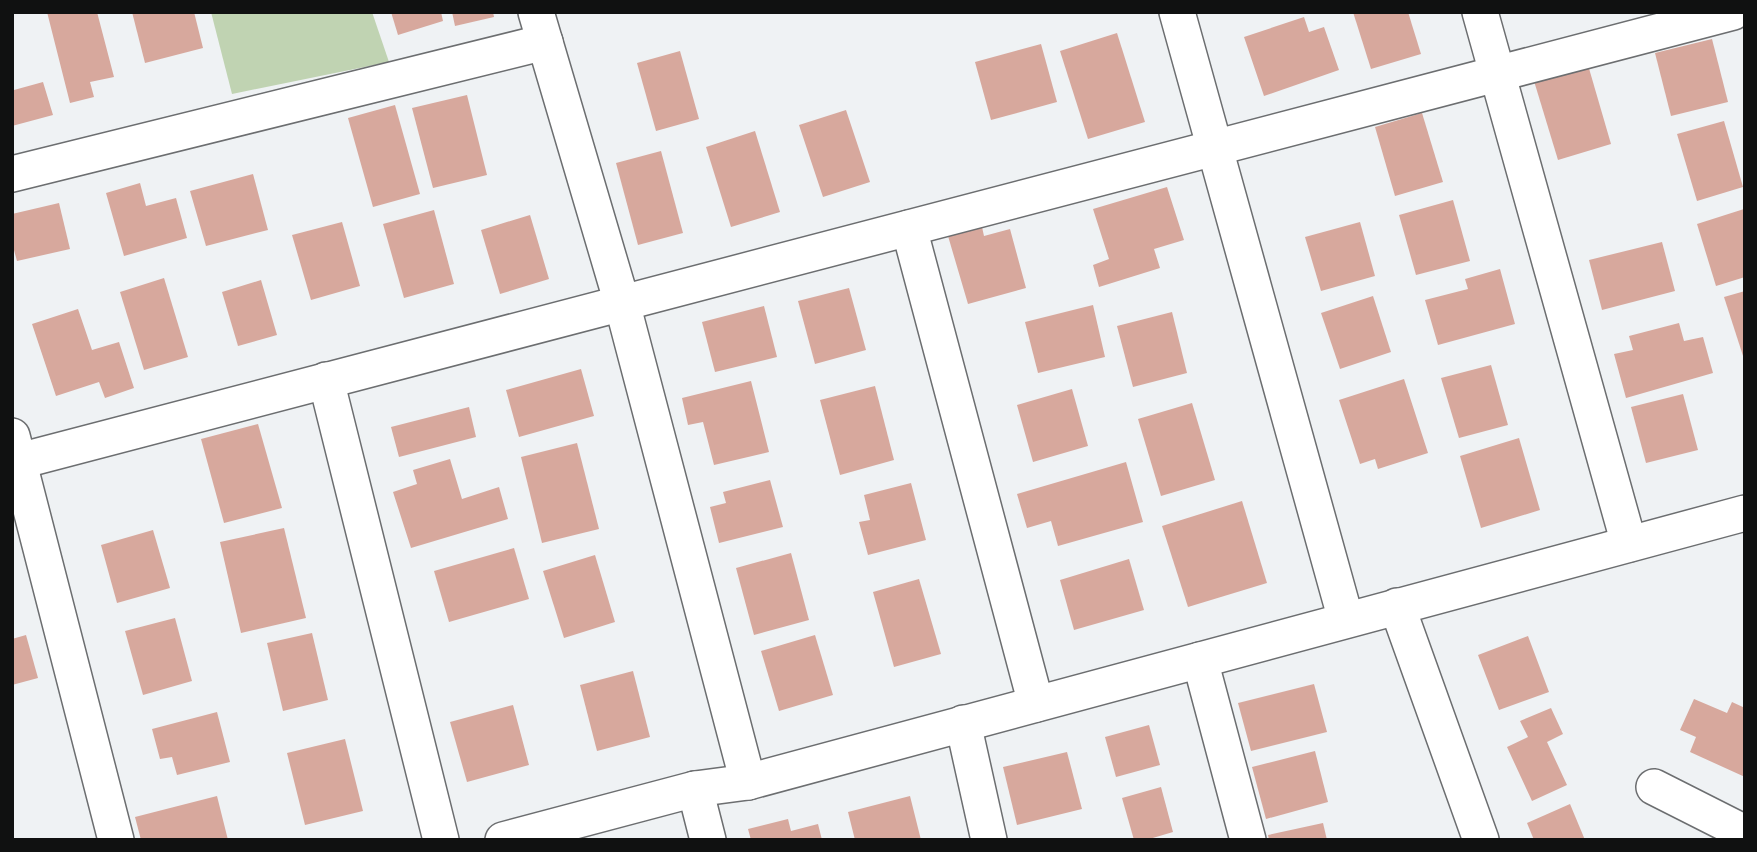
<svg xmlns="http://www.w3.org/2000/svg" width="1757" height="852" font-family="Rubik,sans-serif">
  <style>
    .green { fill: #c0d3b2 }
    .building { fill: #d7a89d }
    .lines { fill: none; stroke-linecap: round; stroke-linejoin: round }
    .street-casing { stroke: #6c6e70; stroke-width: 38 }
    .street { stroke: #fff; stroke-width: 35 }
  </style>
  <rect width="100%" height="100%" fill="#eff2f4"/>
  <path class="green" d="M211,12H372L389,62L232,94Z"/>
  <g class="building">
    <path d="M47,12H97L114,77L90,82L94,97L70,103Z"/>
    <path d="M132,12H194L203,48L145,63Z"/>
    <path d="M391,12H441L443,21L398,35Z"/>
    <path d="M452,12H493L494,17L455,26Z"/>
    <path d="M1353,12H1408L1421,54L1371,69Z"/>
    <path d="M1304,17L1309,32L1324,27L1339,70L1264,96L1244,37Z"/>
    <path d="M1117,33L1145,122L1088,139L1060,51Z"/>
    <path d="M1712,39L1728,102L1671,116L1655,53Z"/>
    <path d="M1041,44L1057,102L991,120L975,62Z"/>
    <path d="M680,51L699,119L656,131L637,63Z"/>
    <path d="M1588,65L1611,144L1558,160L1534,81Z"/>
    <path d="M43,82L53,115L12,126V85L14,90Z"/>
    <path d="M467,95L487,175L433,188L412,108Z"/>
    <path d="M395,105L420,194L373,207L348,118Z"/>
    <path d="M846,110L870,182L823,197L799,125Z"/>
    <path d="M1422,113L1443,182L1395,196L1375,127Z"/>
    <path d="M1724,121L1743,187L1697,201L1677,134Z"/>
    <path d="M755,131L780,212L731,227L706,147Z"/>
    <path d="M661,151L683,233L638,245L616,163Z"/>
    <path d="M253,174L268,230L206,246L190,191Z"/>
    <path d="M140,183L146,206L176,198L187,238L124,256L106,193Z"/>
    <path d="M1167,187L1184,240L1154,249L1160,268L1099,287L1093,265L1109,259L1093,209Z"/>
    <path d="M1453,200L1470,261L1416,275L1399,215Z"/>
    <path d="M59,203L70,249L17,261L12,243V214Z"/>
    <path d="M1744,209L1745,277L1716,286L1697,224Z"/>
    <path d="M434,210L454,284L404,298L383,224Z"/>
    <path d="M530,215L549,279L500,294L481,230Z"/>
    <path d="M342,222L360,286L311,300L292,235Z"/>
    <path d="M1360,222L1375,276L1321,291L1305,237Z"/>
    <path d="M982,227L984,236L1010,229L1026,288L968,304L948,236Z"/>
    <path d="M1662,242L1675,291L1602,310L1589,260Z"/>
    <path d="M1500,269L1515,324L1438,345L1425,300L1468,289L1465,279Z"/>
    <path d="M164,278L188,357L144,370L120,292Z"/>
    <path d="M261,280L277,335L238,346L222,292Z"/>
    <path d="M849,288L866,350L815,364L798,301Z"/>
    <path d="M1745,291V359H1744L1724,297Z"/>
    <path d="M1373,296L1391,352L1340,369L1321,313Z"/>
    <path d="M1093,305L1105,357L1038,373L1025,322Z"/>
    <path d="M764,306L777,357L715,372L702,322Z"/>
    <path d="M78,309L92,350L119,342L134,388L105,398L99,382L56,396L32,324Z"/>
    <path d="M1172,312L1187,373L1133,387L1117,326Z"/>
    <path d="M1679,323L1684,341L1703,337L1713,373L1626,398L1614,354L1633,350L1629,336Z"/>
    <path d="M1491,365L1508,425L1459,438L1441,378Z"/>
    <path d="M581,369L594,416L519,437L506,390Z"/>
    <path d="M1404,379L1428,453L1378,469L1375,459L1360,464L1339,400Z"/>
    <path d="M751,381L769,452L714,465L703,422L688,425L682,398Z"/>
    <path d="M875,386L894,460L840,475L820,400Z"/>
    <path d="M1072,389L1088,446L1033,462L1017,405Z"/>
    <path d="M1683,394L1698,450L1646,463L1631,407Z"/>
    <path d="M1192,403L1215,480L1161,496L1138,419Z"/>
    <path d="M469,407L476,437L399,457L391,427Z"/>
    <path d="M258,424L282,508L224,523L201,439Z"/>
    <path d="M1519,438L1540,510L1481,528L1460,456Z"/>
    <path d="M577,443L599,529L542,543L521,457Z"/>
    <path d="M450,459L462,499L499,487L508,519L411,548L393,492L417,484L413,470Z"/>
    <path d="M1126,462L1143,522L1058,546L1051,521L1027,528L1017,494Z"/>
    <path d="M770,480L783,527L719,543L710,507L726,503L723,492Z"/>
    <path d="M911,483L926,540L868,555L859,522L870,520L864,495Z"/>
    <path d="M1242,501L1267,583L1188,607L1162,526Z"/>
    <path d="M284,528L306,618L241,633L220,542Z"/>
    <path d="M153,530L170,588L117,603L101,545Z"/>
    <path d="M514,548L529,599L449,622L434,571Z"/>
    <path d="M791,553L809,620L754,635L736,568Z"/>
    <path d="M595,555L615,622L564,638L543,571Z"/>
    <path d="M1129,559L1144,610L1074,630L1060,580Z"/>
    <path d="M919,579L941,654L894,667L873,592Z"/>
    <path d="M175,618L192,681L143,695L125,631Z"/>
    <path d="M312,633L328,700L283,711L267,643Z"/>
    <path d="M26,635L38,678L12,685V639Z"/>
    <path d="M815,635L833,695L779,711L761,651Z"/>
    <path d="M1528,636L1549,692L1499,710L1478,655Z"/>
    <path d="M633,671L650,737L597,751L580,685Z"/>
    <path d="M1314,684L1327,732L1251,751L1238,703Z"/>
    <path d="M1694,699L1727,713L1732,702L1745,708V777L1690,752L1696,737L1680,730Z"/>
    <path d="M513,705L529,765L467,782L450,722Z"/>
    <path d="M1551,708L1563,734L1547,742L1567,785L1532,801L1507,747L1528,737L1520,721Z"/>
    <path d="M217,712L230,762L177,775L172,757L160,759L152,729Z"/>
    <path d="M1149,725L1160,765L1116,777L1105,737Z"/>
    <path d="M345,739L363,811L305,825L287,753Z"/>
    <path d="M1315,751L1328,802L1266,819L1252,767Z"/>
    <path d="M1067,752L1082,809L1017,825L1003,767Z"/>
    <path d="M1161,787L1173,832L1146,840H1134L1122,798Z"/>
    <path d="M217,796L228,840H141L135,817Z"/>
    <path d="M910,796L921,840H855L848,812Z"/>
    <path d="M1570,804L1585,840H1534L1527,823Z"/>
    <path d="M788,819L791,831L818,824L822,840H751L748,829Z"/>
    <path d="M1323,823L1327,840H1269L1268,835Z"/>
  </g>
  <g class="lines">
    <defs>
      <g id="street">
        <path d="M536,12L622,303L748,782"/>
        <path d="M1177,12L1346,620"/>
        <path d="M1480,12L1629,544"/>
        <path d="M12,174L545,42"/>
        <path d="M909,228L1036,704"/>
        <path d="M326,380L441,840"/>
        <path d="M12,436L116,840"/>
        <path d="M12,463L1733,12"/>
        <path d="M1397,606L1481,840"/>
        <path d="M1200,660L1248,840"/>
        <path d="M963,723L989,840"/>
        <path d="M1654,787L1745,833"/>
        <path d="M695,789L708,840"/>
        <path d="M503,840L695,789L748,782L1745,513"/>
      </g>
    </defs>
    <use href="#street" class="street-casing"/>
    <use href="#street" class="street"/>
  </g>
  <rect width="1757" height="852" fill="none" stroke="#101111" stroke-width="28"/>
</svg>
